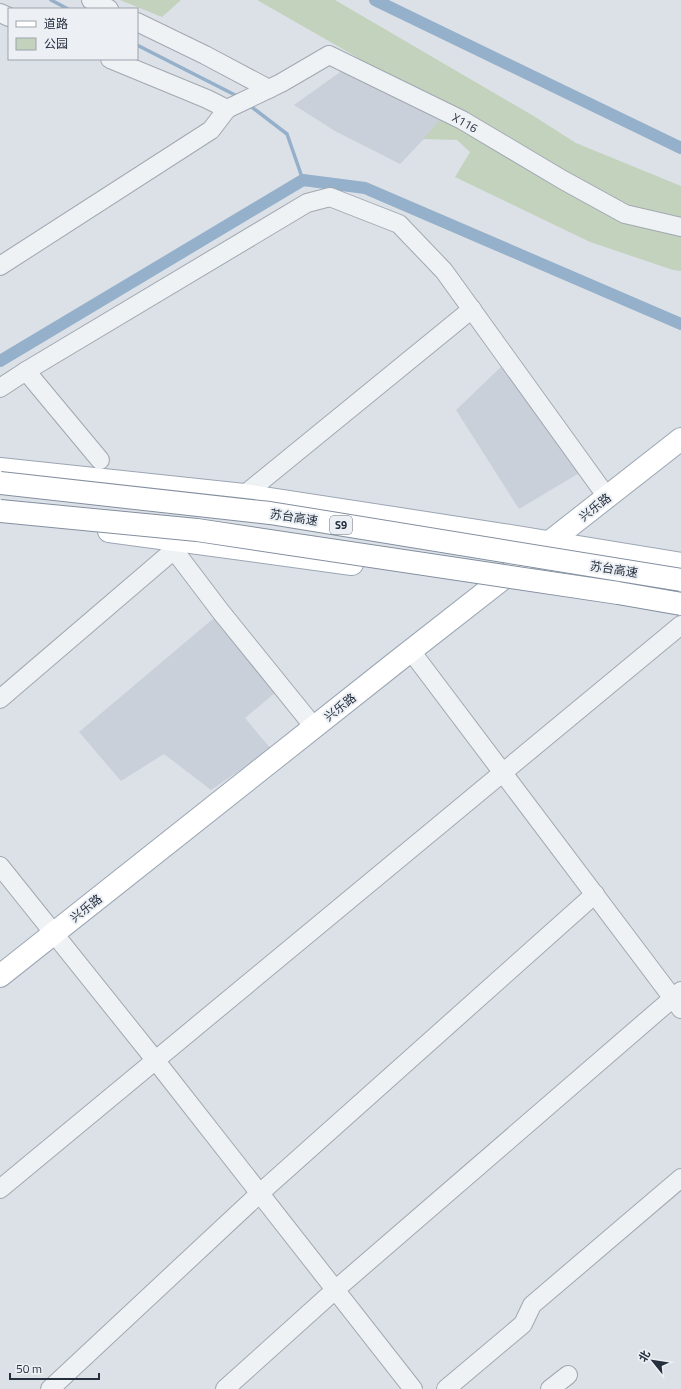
<svg xmlns="http://www.w3.org/2000/svg" width="681" height="1389" font-family="'Titillium Web','Noto Sans SC',sans-serif">
  <style>
    .built { fill: #cad0d9 }
    .green { fill: #c3d2bd }
    .lines { fill: none; stroke-linecap: round; stroke-linejoin: round }
    .stream { stroke: #95b0ca; stroke-width: 3.5 }
    .canal { stroke: #95b0ca; stroke-width: 12 }
    .minor-casing { stroke: #a1a8b1; stroke-width: 20 }
    .major-casing { stroke: #9ba6b4; stroke-width: 24 }
    .minor { stroke: #eff2f5; stroke-width: 18 }
    .major { stroke: #fff; stroke-width: 22 }
    .highway-bridge-casing { stroke: #838f9f; stroke-width: 24; stroke-linecap: butt }
    .highway-bridge { stroke: #fff; stroke-width: 22 }
    .labels { text-anchor: middle; dominant-baseline: central; stroke-width: 4; stroke-linejoin: round; paint-order: stroke }
    .shield { fill: #ecf0f5; stroke: #616975; stroke-width: 1 }
    .shield-label { font-size: 11px; font-weight: bold; fill: #252f3e }
    .street-label { font-size: 12px; fill: #252f3e; stroke: #ecf0f5 }
  </style>
  <rect width="100%" height="100%" fill="#dce1e7"/>
  <g class="built">
    <path d="M343,70L443,119L400,164L335,131L294,105Z"/>
    <path d="M503,365L581,472L519,509L456,410Z"/>
    <path d="M221,612L282,687L245,718L271,749L211,790L164,754L121,781L79,732Z"/>
  </g>
  <g class="green">
    <path d="M120,0H181L162,17Z"/>
    <path d="M257,0H335L532,115L576,143L681,186V271L673,270L590,242L455,177L470,152L457,140L423,139L442,118L355,56Z"/>
  </g>
  <g class="lines">
    <g class="stream">
      <path d="M51,0L68,9"/>
      <path d="M137,45L239,97"/>
      <path d="M249,105L287,134L303,180"/>
    </g>
    <g class="canal">
      <path d="M375,0L681,148"/>
      <path d="M0,361L303,180L365,188L681,324"/>
    </g>
    <defs>
      <g id="minor">
        <path d="M91,0L109,9"/>
        <path d="M0,13L9,17"/>
        <path d="M137,22L205,55L269,89"/>
        <path d="M110,59L207,99L227,109"/>
        <path id="s1" d="M0,266L211,130L227,109L281,83L329,55L462,120L563,180L625,214L681,227"/>
        <path d="M26,371L100,460"/>
        <path d="M0,388L26,371L307,203L330,197L399,224L444,271L607,497"/>
        <path d="M244,495L472,309"/>
        <path d="M411,651L681,1009"/>
        <path d="M0,699L174,550L221,612L314,727"/>
        <path d="M0,866L156,1061L413,1389"/>
        <path d="M0,1189L681,625"/>
        <path d="M50,1389L260,1193L595,894"/>
        <path d="M225,1389L335,1290L681,991"/>
        <path d="M446,1389L523,1324L532,1305L681,1178"/>
        <path d="M550,1389L568,1375"/>
      </g>
      <g id="major">
        <path d="M0,469L244,495L504,535L681,564"/>
        <path d="M109,531L352,564"/>
        <path d="M0,976L395,663L681,439"/>
      </g>
    </defs>
    <use href="#minor" class="minor-casing"/>
    <use href="#major" class="major-casing"/>
    <use href="#minor" class="minor"/>
    <use href="#major" class="major"/>
    <defs>
      <g id="highway-bridge">
        <path d="M0,483L270,513L681,580"/>
        <path d="M0,511L197,530L618,593L681,604"/>
      </g>
    </defs>
    <use href="#highway-bridge" class="highway-bridge-casing"/>
    <use href="#highway-bridge" class="highway-bridge"/>
  </g>
  <g class="labels">
    <rect class="shield" x="330" y="516" width="22" height="18" rx="3"/>
    <g class="shield-label">
      <text x="341" y="525">S9</text>
    </g>
    <g class="street-label">
      <text stroke="none"><textPath href="#s1" startOffset="545">X116</textPath></text>
      <text transform="translate(595 507) rotate(-38)">兴乐路</text>
      <text transform="translate(294 517) rotate(9)">苏台高速</text>
      <text transform="translate(614 569) rotate(9)">苏台高速</text>
      <text transform="translate(340 707) rotate(-38)">兴乐路</text>
      <text transform="translate(86 908) rotate(-38)">兴乐路</text>
    </g>
  </g>
  <rect x="8" y="8" width="130" height="52" fill="#ecf0f5" stroke="#9ca3ac"/>
  <rect x="16" y="21" width="20" height="6" fill="#ffffff" stroke="#9ca3ac"/>
  <text x="44" y="28" font-size="12" fill="#252f3e">道路</text>
  <rect x="16" y="38" width="20" height="12" fill="#c3d2bd" stroke="#9ca3ac"/>
  <text x="44" y="48" font-size="12" fill="#252f3e">公园</text>
  <g transform="translate(653 1361) rotate(300)" stroke="#ecf0f5" stroke-width="3" paint-order="stroke">
  <path d="M0-3L7 15L0 10L-7 15Z" fill="#252f3e"/>
  <text y="-6" font-size="11" font-weight="bold" text-anchor="middle" fill="#252f3e">北</text>
  </g>
  <path d="M10 1373v6h89v-6" fill="none" stroke="#252f3e" stroke-width="2"/>
  <text x="16" y="1373" font-size="12" fill="#252f3e" stroke="#ecf0f5" stroke-width="3" paint-order="stroke">50 m</text>
</svg>
